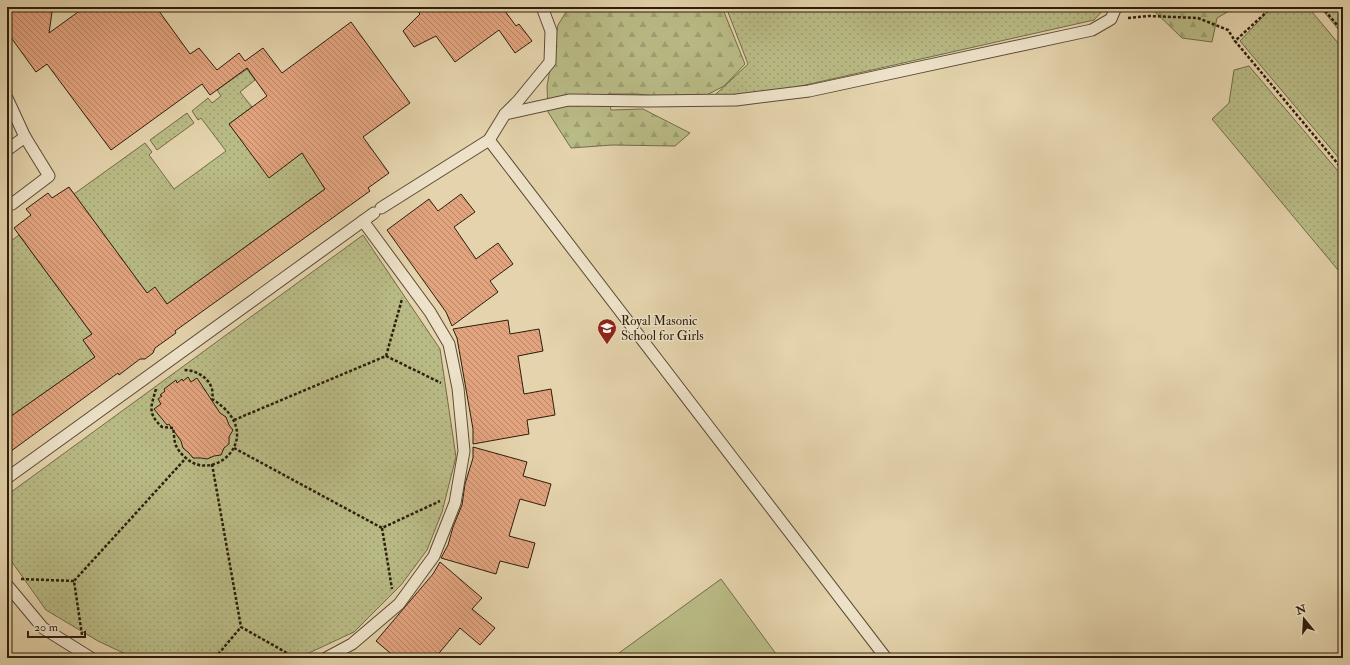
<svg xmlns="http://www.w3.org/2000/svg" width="1350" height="665" font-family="'IM FELL Double Pica',serif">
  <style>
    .grass { fill: url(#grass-dots); stroke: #736c49 }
    .forest { fill: url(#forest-firs); stroke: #736c49 }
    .park { fill: #b9bb86; stroke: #736c49 }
    .building { fill: url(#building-back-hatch); stroke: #2d1e0c }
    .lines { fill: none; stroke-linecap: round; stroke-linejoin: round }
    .service-casing { stroke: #5b4b34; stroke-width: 13 }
    .path { stroke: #2d1e0c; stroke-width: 2.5; stroke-dasharray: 3 2; stroke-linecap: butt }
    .service { stroke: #ede2c9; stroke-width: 11 }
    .labels { text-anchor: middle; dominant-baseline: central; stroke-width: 3; stroke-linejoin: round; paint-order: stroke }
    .poi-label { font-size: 13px; fill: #2d1e0c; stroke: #ede2c9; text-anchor: start }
  </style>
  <defs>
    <pattern id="grass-dots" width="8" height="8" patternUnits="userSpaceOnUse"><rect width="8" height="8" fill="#b9bb86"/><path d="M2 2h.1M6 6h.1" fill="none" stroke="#9fa072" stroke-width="1.8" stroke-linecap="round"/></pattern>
    <pattern id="forest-firs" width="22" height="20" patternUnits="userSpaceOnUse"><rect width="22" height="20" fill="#b9bb86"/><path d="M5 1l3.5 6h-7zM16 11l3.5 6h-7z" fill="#9fa072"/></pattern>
    <pattern id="building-back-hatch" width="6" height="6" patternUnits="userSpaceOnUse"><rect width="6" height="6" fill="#e2a47f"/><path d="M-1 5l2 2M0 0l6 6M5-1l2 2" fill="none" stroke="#b88566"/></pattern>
  </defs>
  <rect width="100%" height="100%" fill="#e4d3ac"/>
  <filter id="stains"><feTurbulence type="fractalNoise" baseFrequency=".005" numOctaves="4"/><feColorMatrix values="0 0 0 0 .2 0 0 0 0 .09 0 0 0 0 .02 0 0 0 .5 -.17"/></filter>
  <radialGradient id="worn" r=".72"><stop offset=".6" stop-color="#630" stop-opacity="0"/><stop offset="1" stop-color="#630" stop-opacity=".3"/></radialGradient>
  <g class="grass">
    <path d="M726,7H1106L1094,20L792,88L747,94L715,95L748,64Z"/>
    <path d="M1272,7H1308L1343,49V163L1240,41Z"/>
    <path d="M1320,7H1343V35Z"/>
    <path d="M1249,66L1343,177V276L1212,119L1229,103L1234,70Z"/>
    <path d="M247,69L255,80L240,92L252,107L229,124L269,177L321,139L333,183L167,304L147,293L74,194L145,143L152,152L149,155L174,189L226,151L201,118L198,120L192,111L208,98L212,103L221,96L217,90Z"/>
    <path d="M187,113L194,123L157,150L150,140Z"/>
    <path d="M19,235L92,334L83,340L95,357L7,419V244Z"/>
    <path d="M363,235L440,349L456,457L442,512L427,550L401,585L354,632L298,658H134L98,641L46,610L7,555V495Z"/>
  </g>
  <g class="forest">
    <path d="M569,7H722L745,64L724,86L697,100L636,94H608L611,110L643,109L690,133L675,146L612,145L571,148L548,112L547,86L558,25Z"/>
    <path d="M1150,7H1236L1217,18L1212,42L1182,38Z"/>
  </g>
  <path class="park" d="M721,579L779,658H612Z"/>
  <g class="building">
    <path d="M7,7H23L52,12L49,33L85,7H156L190,54L199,48L217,70L239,53L245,61L263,48L282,73L351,22L410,103L363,137L389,173L368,188L370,191L175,331L176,333L155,348L153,353L145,359H140L119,375L118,373L7,454V419L95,357L83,340L92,334L14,228L31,215L26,209L48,193L52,198L69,187L147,293L155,287L167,304L325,189L302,153L269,178L229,124L267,96L247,68L210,95L202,84L111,150L47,64L36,72L7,32Z"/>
    <path d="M415,7H502L516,26L519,24L532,41L515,53L499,30L455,62L436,36L414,47L403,31L420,14Z"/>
    <path d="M461,194L475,212L454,227L476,259L498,243L513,264L490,281L498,292L452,326L446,312L387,230L429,199L438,211Z"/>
    <path d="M508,320L510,334L539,329L543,351L518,356L524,394L551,389L555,415L527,420L529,434L473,444V429L457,338L453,329Z"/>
    <path d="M188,377L191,382L197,378L220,413L226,417L229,425L233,430L229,437V444L224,448L221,455L214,456L207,459L201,458H193L189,453L183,448L181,441L169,424L167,425L154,409L161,404L158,399L162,396L160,395L165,391L164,389L176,380L177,383L182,379L183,381Z"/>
    <path d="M473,447L527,462L523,476L551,484L545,506L520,499L509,536L535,543L528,568L500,561L496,574L441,558L448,545L453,527L462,505L465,484L473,458Z"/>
    <path d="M440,562L482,598L472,609L495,628L480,645L460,628L435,658H396L376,641L433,574Z"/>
  </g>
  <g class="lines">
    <defs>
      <g id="service">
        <path d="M7,98L25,137L7,150"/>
        <path d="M505,114L569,100L648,101L736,100L809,91L1092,30L1111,19L1116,7"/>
        <path d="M489,140L886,658"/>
        <path d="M7,199L12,204L49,176L25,137"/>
        <path d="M381,208L489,140L505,114L518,101L550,62L551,31L542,7"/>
        <path d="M7,478L374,213"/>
        <path d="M7,585L43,628L91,658"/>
        <path d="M326,658L352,644L399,604L434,556L455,503L464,451L458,388L449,344L430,312L363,221"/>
      </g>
    </defs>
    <use href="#service" class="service-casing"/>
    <g class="path">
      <path d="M1272,7L1235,41L1343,170"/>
      <path d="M1322,7L1343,32"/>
      <path d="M1128,18L1149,16L1198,18L1228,30L1235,41"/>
      <path d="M386,356L441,383"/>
      <path d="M156,389C151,407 147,413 162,427L173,428C174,433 174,438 175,443C177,449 181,454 186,458C215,485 269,434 212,399C216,382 199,370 184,370"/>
      <path d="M234,420L386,356L402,299"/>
      <path d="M234,448L382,528L440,501"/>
      <path d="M212,464L241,627L296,658"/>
      <path d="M382,528L392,589"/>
      <path d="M21,579L74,581"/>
      <path d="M82,635L74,581L186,458"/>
      <path d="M367,657L368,658"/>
      <path d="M215,658L241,627"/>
    </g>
    <use href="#service" class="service"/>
  </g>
  <defs>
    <symbol id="school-pin" viewBox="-11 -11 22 30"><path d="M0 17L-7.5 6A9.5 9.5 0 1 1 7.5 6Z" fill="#8f2418" stroke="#ede2c9"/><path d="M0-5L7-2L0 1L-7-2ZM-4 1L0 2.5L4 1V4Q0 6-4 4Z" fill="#fff"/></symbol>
  </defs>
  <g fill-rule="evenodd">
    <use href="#school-pin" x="596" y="317" width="22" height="30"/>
  </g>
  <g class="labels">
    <g class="poi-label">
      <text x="621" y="321">Royal Masonic<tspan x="621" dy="15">School for Girls</tspan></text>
    </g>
  </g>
  <rect width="1350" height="665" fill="none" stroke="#e4d3ac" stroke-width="24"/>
  <rect x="8" y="8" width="1334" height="649" fill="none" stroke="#2d1e0c" stroke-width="2"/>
  <rect x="12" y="12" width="1326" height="641" fill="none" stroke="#2d1e0c"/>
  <g transform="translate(1304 619) rotate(342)" stroke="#ede2c9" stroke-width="3" paint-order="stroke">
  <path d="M0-3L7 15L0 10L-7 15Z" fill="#2d1e0c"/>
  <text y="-6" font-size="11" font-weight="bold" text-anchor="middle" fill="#2d1e0c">N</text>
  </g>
  <path d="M28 631v6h57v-6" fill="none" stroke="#2d1e0c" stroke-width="2"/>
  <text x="34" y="631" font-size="12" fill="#2d1e0c" stroke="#ede2c9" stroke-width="3" paint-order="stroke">20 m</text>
  <rect width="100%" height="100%" filter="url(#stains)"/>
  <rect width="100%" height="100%" fill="url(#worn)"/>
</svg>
